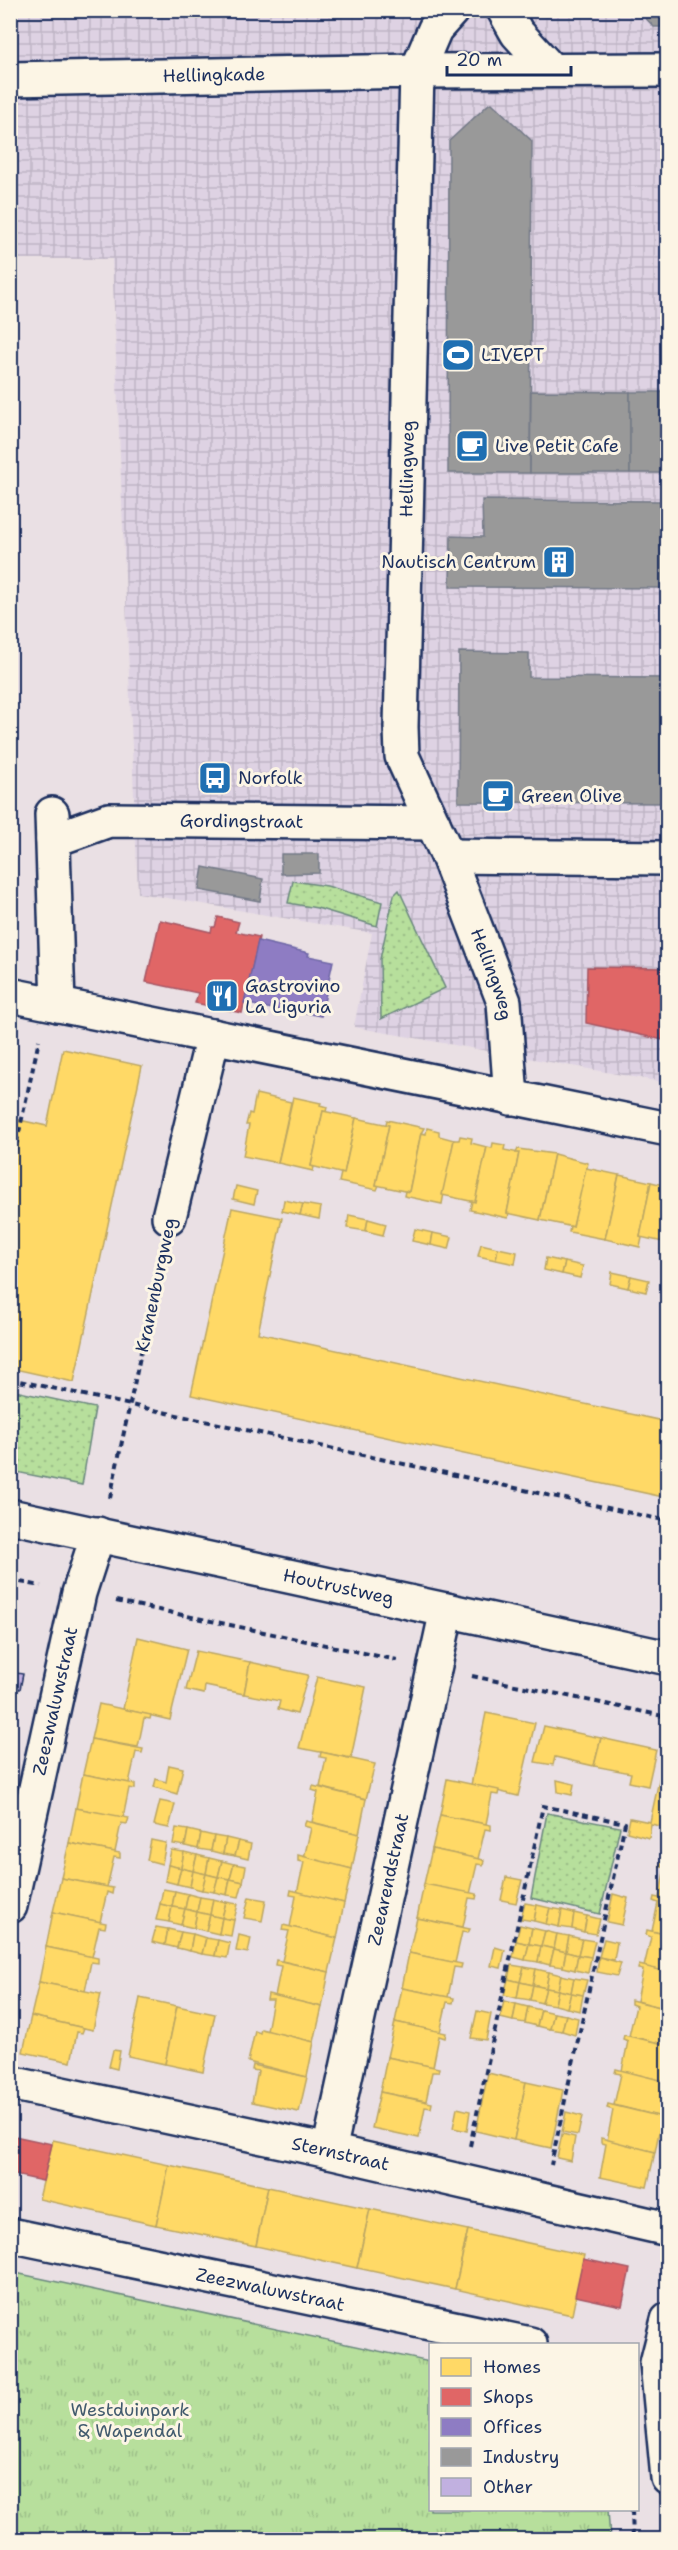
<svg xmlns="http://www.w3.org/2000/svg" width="678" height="2550" font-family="'Shantell Sans',sans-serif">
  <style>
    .industrial { fill: url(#industrial-grid) }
    .grass { fill: url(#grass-dots); stroke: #69877d; stroke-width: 1.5 }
    .park { fill: url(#park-tufts); stroke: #69877d; stroke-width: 1.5 }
    .homes { fill: #ffd966; stroke: #bba664; stroke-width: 1.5 }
    .shops { fill: #e06666; stroke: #a55664; stroke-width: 1.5 }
    .offices { fill: #8e7cc3; stroke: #6c65a5; stroke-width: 1.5 }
    .industry { fill: #999; stroke: #737987; stroke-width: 1.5 }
    .building { fill: #c1b0e0; stroke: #1b2f5e; stroke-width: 1.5 }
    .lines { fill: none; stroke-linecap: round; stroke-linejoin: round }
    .street-casing { stroke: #1b2f5e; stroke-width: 38 }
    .path { stroke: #1b2f5e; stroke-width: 4; stroke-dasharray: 6 4.5; stroke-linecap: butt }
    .street { stroke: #fcf5e5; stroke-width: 33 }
    .labels { text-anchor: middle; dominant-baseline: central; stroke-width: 6; stroke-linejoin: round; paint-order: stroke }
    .street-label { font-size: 18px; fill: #1b2f5e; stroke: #fcf5e5 }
    .poi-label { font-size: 18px; fill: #1b2f5e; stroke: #fcf5e5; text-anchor: start }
    .park-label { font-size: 18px; fill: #425b6e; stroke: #fcf5e5 }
  </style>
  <defs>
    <pattern id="industrial-grid" width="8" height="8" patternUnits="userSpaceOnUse" patternTransform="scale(1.5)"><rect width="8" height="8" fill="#ded2e3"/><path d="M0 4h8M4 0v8" fill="none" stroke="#beb5c5"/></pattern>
    <pattern id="grass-dots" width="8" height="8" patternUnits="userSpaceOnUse" patternTransform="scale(1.5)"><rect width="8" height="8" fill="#b7df9c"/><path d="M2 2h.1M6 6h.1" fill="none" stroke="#9dc089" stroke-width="1.8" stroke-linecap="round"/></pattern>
    <pattern id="park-tufts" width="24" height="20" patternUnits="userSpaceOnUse" patternTransform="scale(1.5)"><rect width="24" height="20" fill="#b7df9c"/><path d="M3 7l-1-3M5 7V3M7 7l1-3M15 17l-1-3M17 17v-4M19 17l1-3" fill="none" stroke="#9dc089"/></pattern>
  </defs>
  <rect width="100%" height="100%" fill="#eae0e4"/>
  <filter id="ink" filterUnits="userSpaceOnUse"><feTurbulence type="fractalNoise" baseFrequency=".0167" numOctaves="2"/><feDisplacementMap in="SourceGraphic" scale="12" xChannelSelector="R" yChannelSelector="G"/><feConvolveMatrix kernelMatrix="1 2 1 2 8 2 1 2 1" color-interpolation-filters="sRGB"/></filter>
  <g filter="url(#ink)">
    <path class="industrial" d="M56,10L667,11V1083L354,1027L372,933L138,893L112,259H11L10,15H54Z"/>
    <g class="grass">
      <path d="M293,881L327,886L382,902L377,926L317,908L288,903Z"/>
      <path d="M399,890L445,988L381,1019L380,959L394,895Z"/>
      <path d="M10,1390L95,1408L82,1485L11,1471Z"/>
      <path d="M547,1813L620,1827L600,1914L531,1898Z"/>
    </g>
    <path class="park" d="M11,2272L430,2362V2510H608L610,2539H11Z"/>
    <g class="homes">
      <path d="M63,1049L142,1066L74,1382L10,1368V1118L47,1126Z"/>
      <path d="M256,1094L291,1102L278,1163L243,1156L249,1125H246L249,1113L252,1114Z"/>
      <path d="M293,1097L321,1103L320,1105L327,1107L326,1112L323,1111L311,1166L314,1167L313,1171L278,1163Z"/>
      <path d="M323,1111L356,1118L344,1174L311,1166Z"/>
      <path d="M356,1118L389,1125L376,1185H379L377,1190L339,1182L341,1173L344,1174Z"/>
      <path d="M387,1120L424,1128L421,1133L409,1192L376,1185L389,1125L386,1124Z"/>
      <path d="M427,1128L439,1131V1136L454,1140L442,1204L404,1196L405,1191L409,1192L421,1133L426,1134Z"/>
      <path d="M460,1136L472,1138L471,1143L487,1147L475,1202L442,1195L454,1140H459Z"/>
      <path d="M493,1143L505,1145L504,1150L519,1153L507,1213L509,1214L508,1218L470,1210L472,1201L475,1202L487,1147L492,1148Z"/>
      <path d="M518,1149L554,1154L540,1220L507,1213L519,1153H516Z"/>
      <path d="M554,1154L588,1163L573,1227L540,1220Z"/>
      <path d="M586,1168L619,1175L605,1239L569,1232L570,1226L573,1227Z"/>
      <path d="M619,1175L651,1182L640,1237L642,1238L640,1247L605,1239Z"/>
      <path d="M651,1182L668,1186V1243L640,1237Z"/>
      <path d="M236,1186L257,1191L254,1204L233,1199Z"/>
      <path d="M284,1200L303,1204L300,1215L282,1211Z"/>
      <path d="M303,1204L321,1207L319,1219L300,1215Z"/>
      <path d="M232,1208L282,1218L258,1333L668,1422V1498L191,1395Z"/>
      <path d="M349,1215L368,1219L366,1231L347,1228Z"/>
      <path d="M368,1219L386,1224L383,1235L366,1231Z"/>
      <path d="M415,1229L433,1233L431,1245L412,1241Z"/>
      <path d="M433,1233L452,1237L449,1249L431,1245Z"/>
      <path d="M481,1244L498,1248L496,1260L478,1256Z"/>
      <path d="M498,1248L517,1252L515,1264L496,1260Z"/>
      <path d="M546,1258L565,1262L562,1274L544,1270Z"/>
      <path d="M565,1262L583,1266L580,1278L562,1274Z"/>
      <path d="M612,1272L631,1276L628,1288L610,1284Z"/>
      <path d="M631,1276L649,1280L646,1292L628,1288Z"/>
      <path d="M138,1637L187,1649L170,1720L123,1709Z"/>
      <path d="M196,1651L250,1662L244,1694L205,1686L204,1694L186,1690Z"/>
      <path d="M250,1662L308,1675L297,1714L278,1709L280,1701L244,1694Z"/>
      <path d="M317,1677L366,1687L351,1758L299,1748Z"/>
      <path d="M99,1704L151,1715L150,1719L144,1718L138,1747L91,1739Z"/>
      <path d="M486,1713L535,1723L518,1796L471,1785Z"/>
      <path d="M544,1726L601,1738L594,1766L555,1757L553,1765L535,1762Z"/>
      <path d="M601,1738L656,1750L648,1786L629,1782L631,1773L594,1766Z"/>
      <path d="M91,1739L143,1749L142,1753L136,1752L129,1783L83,1774Z"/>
      <path d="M321,1752L375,1764L366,1799L320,1787L326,1758L320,1757Z"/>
      <path d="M665,1752H668V1828L651,1824L649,1838L627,1832L630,1818L650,1822Z"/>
      <path d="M169,1765L183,1768L177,1794L154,1787L156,1779L166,1782Z"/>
      <path d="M83,1774L135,1784V1789L129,1788L123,1818L76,1808Z"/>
      <path d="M447,1779L499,1790L498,1795L492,1794L486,1824L440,1815Z"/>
      <path d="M557,1780L574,1784L572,1795L558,1792Z"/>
      <path d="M313,1786L366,1799L359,1834L312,1822L318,1792L312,1790Z"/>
      <path d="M160,1801L175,1804L169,1828L154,1825Z"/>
      <path d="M76,1808L129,1818L127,1824L121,1823L115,1852L69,1843Z"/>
      <path d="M440,1815L491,1825V1830L485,1829L478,1859L432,1849Z"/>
      <path d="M306,1821L359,1834L352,1869L304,1858L311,1828L304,1826Z"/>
      <path d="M176,1828L188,1830L185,1846L173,1844Z"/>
      <path d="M188,1830L201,1833L198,1849L185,1846Z"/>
      <path d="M201,1833L214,1836L211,1851L198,1849Z"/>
      <path d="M214,1836L226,1838L223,1854L211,1851Z"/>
      <path d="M226,1838L239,1841L235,1856L223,1854Z"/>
      <path d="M151,1840L166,1843L162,1864L147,1860Z"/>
      <path d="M239,1841L251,1844L248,1859L235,1856Z"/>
      <path d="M69,1843L120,1853V1858L114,1857L107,1887L61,1878Z"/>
      <path d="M432,1849L484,1860L483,1865L477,1864L470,1894L424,1884Z"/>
      <path d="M171,1850L184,1852L181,1868L168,1865Z"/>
      <path d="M184,1852L197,1855L193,1871L181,1868Z"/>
      <path d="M197,1855L209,1858L206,1874L193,1871Z"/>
      <path d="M298,1855L352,1869L344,1903L297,1893L304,1862L298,1861Z"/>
      <path d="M209,1858L222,1861L218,1877L206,1874Z"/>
      <path d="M222,1861L234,1864L230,1879L218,1877Z"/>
      <path d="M661,1862L668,1863V1900L659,1898L665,1867L660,1866Z"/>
      <path d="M234,1864L246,1866L243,1882L230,1879Z"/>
      <path d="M168,1865L181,1868L177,1884L165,1881Z"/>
      <path d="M181,1868L193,1871L190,1887L177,1884Z"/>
      <path d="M193,1871L206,1874L202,1890L190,1887Z"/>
      <path d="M206,1874L218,1877L214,1892L202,1890Z"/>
      <path d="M218,1877L230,1879L227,1895L214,1892Z"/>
      <path d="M506,1877L522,1880L516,1903L501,1900Z"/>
      <path d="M61,1878L113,1888L112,1894L107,1892L100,1922L53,1912Z"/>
      <path d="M230,1879L243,1882L239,1897L227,1895Z"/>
      <path d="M424,1884L477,1894L476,1899L469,1898L463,1927L417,1918Z"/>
      <path d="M163,1889L175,1891L172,1907L160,1904Z"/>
      <path d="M291,1890L344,1903L337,1938L290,1927L296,1896L290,1895Z"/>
      <path d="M175,1891L188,1894L185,1909L172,1907Z"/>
      <path d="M188,1894L200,1897L197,1912L185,1909Z"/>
      <path d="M613,1894L628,1898L622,1925L607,1922Z"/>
      <path d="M200,1897L213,1899L210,1915L197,1912Z"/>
      <path d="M249,1897L266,1900L262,1921L244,1918Z"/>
      <path d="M654,1897L668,1900V1935L652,1931L658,1903L653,1901Z"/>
      <path d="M213,1899L226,1902L222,1918L210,1915Z"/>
      <path d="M226,1902L238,1904L234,1920L222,1918Z"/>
      <path d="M525,1903L537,1905L534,1921L521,1919Z"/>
      <path d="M160,1904L172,1907L169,1922L156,1920Z"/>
      <path d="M537,1905L550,1908L546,1924L534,1921Z"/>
      <path d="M172,1907L185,1909L181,1925L169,1922Z"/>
      <path d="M550,1908L562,1910L559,1927L546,1924Z"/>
      <path d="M185,1909L197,1912L194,1928L181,1925Z"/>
      <path d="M562,1910L574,1913L572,1929L559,1927Z"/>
      <path d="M53,1912L106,1923L105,1928L99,1927L92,1957L46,1947Z"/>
      <path d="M197,1912L210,1915L206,1931L194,1928Z"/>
      <path d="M574,1913L587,1916L584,1932L572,1929Z"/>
      <path d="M210,1915L222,1918L219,1934L206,1931Z"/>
      <path d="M587,1916L600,1919L596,1934L584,1932Z"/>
      <path d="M222,1918L234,1920L231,1936L219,1934Z"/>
      <path d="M417,1918L470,1929L468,1933L462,1932L455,1963L409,1953Z"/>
      <path d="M283,1925L337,1938L329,1972L282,1961L289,1931L282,1930Z"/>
      <path d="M520,1925L532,1928L529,1944L516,1941Z"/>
      <path d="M156,1927L168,1929L165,1945L152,1942Z"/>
      <path d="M532,1928L545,1931L541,1946L529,1944Z"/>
      <path d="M168,1929L181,1932L177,1948L165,1945Z"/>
      <path d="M647,1930L668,1935V1972L644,1967L651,1937L646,1935Z"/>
      <path d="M545,1931L557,1934L554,1949L541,1946Z"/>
      <path d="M181,1932L193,1934L190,1951L177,1948Z"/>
      <path d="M193,1934L206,1938L202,1954L190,1951Z"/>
      <path d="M557,1934L569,1936L566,1952L554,1949Z"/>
      <path d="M239,1935L251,1938L248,1953L236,1951Z"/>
      <path d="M569,1936L582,1939L578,1955L566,1952Z"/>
      <path d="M206,1938L218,1940L215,1956L202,1954Z"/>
      <path d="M582,1939L595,1941L591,1957L578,1955Z"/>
      <path d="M604,1939L617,1942L614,1960L599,1957Z"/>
      <path d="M218,1940L230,1943L227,1958L215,1956Z"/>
      <path d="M516,1941L529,1944L525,1960L513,1957Z"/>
      <path d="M529,1944L541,1946L538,1962L525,1960Z"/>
      <path d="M541,1946L554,1949L550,1965L538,1962Z"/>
      <path d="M46,1947L98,1958V1963L91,1962L85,1991L39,1982Z"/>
      <path d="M495,1947L505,1950L501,1968L491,1966Z"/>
      <path d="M554,1949L566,1952L563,1967L550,1965Z"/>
      <path d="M566,1952L578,1955L575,1970L563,1967Z"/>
      <path d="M409,1953L462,1964L461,1968L454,1967L448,1997L402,1988Z"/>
      <path d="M578,1955L591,1957L588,1973L575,1970Z"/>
      <path d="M599,1957L621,1963L617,1976L597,1972Z"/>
      <path d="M276,1960L329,1972L322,2007L275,1996L281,1966L275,1965Z"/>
      <path d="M511,1965L524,1967L520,1982L508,1979Z"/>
      <path d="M639,1965L668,1972V2009L637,2001L643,1970L638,1969Z"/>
      <path d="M524,1967L536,1969L533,1985L520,1982Z"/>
      <path d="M536,1969L549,1972L546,1988L533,1985Z"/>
      <path d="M549,1972L561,1975L558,1990L546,1988Z"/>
      <path d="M561,1975L574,1978L571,1993L558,1990Z"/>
      <path d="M574,1978L587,1980L583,1995L571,1993Z"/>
      <path d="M508,1979L520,1982L517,1998L504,1995Z"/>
      <path d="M39,1982L101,1994L93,2030L31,2016Z"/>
      <path d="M520,1982L533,1985L530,2000L517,1998Z"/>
      <path d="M533,1985L546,1988L542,2003L530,2000Z"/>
      <path d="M402,1988L454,1998L453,2003L447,2002L440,2032L395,2022Z"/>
      <path d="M546,1988L558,1990L555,2005L542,2003Z"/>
      <path d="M558,1990L571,1993L567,2008L555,2005Z"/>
      <path d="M571,1993L583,1995L580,2011L567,2008Z"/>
      <path d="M268,1994L322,2007L314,2042L267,2031L273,2000H267Z"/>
      <path d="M140,1998L177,2006L165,2064L128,2056Z"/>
      <path d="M631,2000L668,2009V2045L629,2036L636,2006L631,2004Z"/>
      <path d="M504,2001L516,2004L513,2021L500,2018Z"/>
      <path d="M516,2004L528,2007L525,2023L513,2021Z"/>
      <path d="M177,2006L215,2014L203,2072L165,2064Z"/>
      <path d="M528,2007L541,2010L537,2026L525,2023Z"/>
      <path d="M541,2010L554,2013L550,2029L537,2026Z"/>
      <path d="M477,2011L491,2014L486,2040L471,2038Z"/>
      <path d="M554,2013L566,2015L562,2031L550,2029Z"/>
      <path d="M566,2015L578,2018L575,2035L562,2031Z"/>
      <path d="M31,2016L84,2028L82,2033L77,2032L71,2062L23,2052Z"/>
      <path d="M395,2022L446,2033L445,2038L439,2036L433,2067L387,2057Z"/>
      <path d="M261,2029L314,2042L307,2077L248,2062L255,2031L260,2033Z"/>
      <path d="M624,2035L668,2045V2082L622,2071L628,2041L623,2039Z"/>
      <path d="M113,2050L120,2051L117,2069L109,2067Z"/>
      <path d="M387,2057L439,2068L438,2072H432L426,2101L380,2092Z"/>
      <path d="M253,2065L307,2077L299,2112L252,2102L258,2071L252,2070Z"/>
      <path d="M616,2069L668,2082L662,2117L614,2105L621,2074L615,2073Z"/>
      <path d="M488,2073L526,2082L514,2140L476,2131Z"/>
      <path d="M526,2082L563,2090L551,2148L514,2140Z"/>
      <path d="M380,2092L432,2103L431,2108L425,2107L419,2138L372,2128Z"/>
      <path d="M608,2104L662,2117L655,2152L607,2141L613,2110L607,2108Z"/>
      <path d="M457,2108L470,2111L467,2131L453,2128Z"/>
      <path d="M566,2112L582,2116L578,2135L562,2132Z"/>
      <path d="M562,2134L575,2137L571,2161L557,2158Z"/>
      <path d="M601,2138L655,2152L647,2187L600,2177L606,2144L601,2143Z"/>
      <path d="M53,2140L169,2165L156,2225L39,2199Z"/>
      <path d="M169,2165L268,2187L256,2246L156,2225Z"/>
      <path d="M268,2187L370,2209L357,2268L256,2246Z"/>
      <path d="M370,2209L468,2230L455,2289L357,2268Z"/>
      <path d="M468,2230L584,2255L572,2315L455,2289Z"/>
    </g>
    <g class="shops">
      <path d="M218,917L239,922L236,932L259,937L242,1013L195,1003L198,993L146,982L160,920L211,932L212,927H215Z"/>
      <path d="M587,967L668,968V1041L586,1023Z"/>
      <path d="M10,2135L52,2144L43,2181L10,2174Z"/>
      <path d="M583,2259L630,2269L622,2306L575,2296Z"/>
    </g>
    <path class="offices" d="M258,941L309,953L308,956L333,961L321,1016L297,1011L296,1014L244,1003Z"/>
    <g class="industry">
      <path d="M638,10L668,11V27H654Z"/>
      <path d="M492,103L532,141L530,473H448L449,141L489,104Z"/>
      <path d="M531,391L630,392V473H530Z"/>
      <rect x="630" y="392" width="38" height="81"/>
      <path d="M482,500L668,501V588L450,587L451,536L483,537Z"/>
      <path d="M459,652L529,653V677L668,678V803L458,802Z"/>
      <path d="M281,854H319V873L281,874Z"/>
      <path d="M203,867L263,879L260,901L199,890Z"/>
    </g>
    <path class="building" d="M10,1672L23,1674L20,1689L10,1687Z"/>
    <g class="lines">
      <defs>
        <g id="street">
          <path d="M452,10L435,29L417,71L668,70"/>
          <path d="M504,10L517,33L551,70"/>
          <path id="s1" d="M10,79L417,71L401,727L402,756L448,856L504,1002L511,1098"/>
          <path d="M52,814L58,1005"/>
          <path id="s2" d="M53,840L109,820L433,823"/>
          <path d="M448,856L668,858"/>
          <path d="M10,995L668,1129"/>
          <path d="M169,1217L213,1036"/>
          <path id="s3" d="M10,1516L668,1658"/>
          <path id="s4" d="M10,1906L79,1593L98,1534"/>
          <path id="s5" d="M10,2083L329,2151L668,2229"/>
          <path id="s6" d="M329,2151L447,1610"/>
          <path id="s7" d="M10,2235L530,2344"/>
          <path d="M668,2320L657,2363L668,2478"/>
        </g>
      </defs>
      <use href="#street" class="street-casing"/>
      <g class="path">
        <path d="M10,1174L39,1040"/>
        <path d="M10,1379L668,1521"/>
        <path d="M110,1498L162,1253"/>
        <path d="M10,1580L41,1586"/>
        <path d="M116,1601L397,1660"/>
        <path d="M472,1676L668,1717"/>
        <path d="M470,2146L543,1806L625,1823L551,2165"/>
        <path d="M632,2510L633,2540"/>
      </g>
      <use href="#street" class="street"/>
    </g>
  </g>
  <defs>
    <symbol id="stadium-square" viewBox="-11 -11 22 22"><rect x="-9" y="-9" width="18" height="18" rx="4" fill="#1f6fb2" stroke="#fcf5e5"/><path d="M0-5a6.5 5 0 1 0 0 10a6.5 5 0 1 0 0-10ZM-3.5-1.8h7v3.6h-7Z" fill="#fff"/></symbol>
    <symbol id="cafe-square" viewBox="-11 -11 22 22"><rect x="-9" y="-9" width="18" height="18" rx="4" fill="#1f6fb2" stroke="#fcf5e5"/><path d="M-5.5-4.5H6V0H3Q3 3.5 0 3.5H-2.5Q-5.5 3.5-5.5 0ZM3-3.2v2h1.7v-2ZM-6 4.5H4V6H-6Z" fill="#fff"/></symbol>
    <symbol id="building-square" viewBox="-11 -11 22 22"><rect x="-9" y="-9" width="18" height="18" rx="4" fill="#1f6fb2" stroke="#fcf5e5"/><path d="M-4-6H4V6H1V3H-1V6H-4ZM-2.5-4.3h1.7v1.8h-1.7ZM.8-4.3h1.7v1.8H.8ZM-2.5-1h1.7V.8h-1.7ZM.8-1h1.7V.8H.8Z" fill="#fff"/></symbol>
    <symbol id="bus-square" viewBox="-11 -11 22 22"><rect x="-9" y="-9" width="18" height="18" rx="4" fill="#1f6fb2" stroke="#fcf5e5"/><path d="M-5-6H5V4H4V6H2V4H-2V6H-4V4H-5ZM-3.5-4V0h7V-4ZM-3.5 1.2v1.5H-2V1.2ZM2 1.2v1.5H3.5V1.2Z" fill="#fff"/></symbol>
    <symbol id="restaurant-square" viewBox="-11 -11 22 22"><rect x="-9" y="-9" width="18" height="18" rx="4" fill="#1f6fb2" stroke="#fcf5e5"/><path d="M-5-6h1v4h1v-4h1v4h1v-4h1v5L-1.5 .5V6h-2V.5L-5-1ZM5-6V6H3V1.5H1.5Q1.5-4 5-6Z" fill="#fff"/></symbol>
  </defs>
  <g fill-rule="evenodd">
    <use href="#stadium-square" x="439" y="336" width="38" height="38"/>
    <use href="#cafe-square" x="453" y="427" width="38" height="38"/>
    <use href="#building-square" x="540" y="543" width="38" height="38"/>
    <use href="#bus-square" x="196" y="759" width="38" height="38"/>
    <use href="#cafe-square" x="479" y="777" width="38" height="38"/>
    <use href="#restaurant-square" x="203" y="977" width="38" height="38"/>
  </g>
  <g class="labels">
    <g class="street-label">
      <text stroke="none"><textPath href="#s1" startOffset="204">Hellingkade</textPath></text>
      <text transform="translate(407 469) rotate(-89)">Hellingweg</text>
      <text stroke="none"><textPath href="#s2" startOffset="192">Gordingstraat</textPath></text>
      <text stroke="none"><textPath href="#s1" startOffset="1329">Hellingweg</textPath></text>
      <text transform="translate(156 1285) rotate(-78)">Kranenburgweg</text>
      <text stroke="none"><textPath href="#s3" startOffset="336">Houtrustweg</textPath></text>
      <text stroke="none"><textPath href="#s4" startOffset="210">Zeezwaluwstraat</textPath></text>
      <text stroke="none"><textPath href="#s6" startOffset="278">Zeearendstraat</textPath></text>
      <text stroke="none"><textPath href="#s5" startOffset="338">Sternstraat</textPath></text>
      <text stroke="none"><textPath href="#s7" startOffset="266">Zeezwaluwstraat</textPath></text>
    </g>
    <g class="poi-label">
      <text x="481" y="355">LIVEPT</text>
      <text x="495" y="446">Live Petit Cafe</text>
      <text x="536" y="562" text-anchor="end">Nautisch Centrum</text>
      <text x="238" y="778">Norfolk</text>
      <text x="521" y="796">Green Olive</text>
      <text x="245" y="986">Gastrovino<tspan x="245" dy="21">La Liguria</tspan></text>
    </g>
    <g class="park-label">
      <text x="130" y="2410">Westduinpark<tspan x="130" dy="21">&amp; Wapendal</tspan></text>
    </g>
  </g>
  <rect width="678" height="2550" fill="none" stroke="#fcf5e5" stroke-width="36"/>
  <rect x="18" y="18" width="642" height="2514" fill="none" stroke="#1b2f5e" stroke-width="2" filter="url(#ink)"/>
  <rect x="429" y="2343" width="210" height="168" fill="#fcf5e5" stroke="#a2a6af" stroke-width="1.5"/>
  <rect x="441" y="2358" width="30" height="18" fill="#ffd966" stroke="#a2a6af" stroke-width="1.5"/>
  <text x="483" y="2373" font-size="18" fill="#1b2f5e">Homes</text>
  <rect x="441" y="2388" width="30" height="18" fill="#e06666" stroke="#a2a6af" stroke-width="1.5"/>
  <text x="483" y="2403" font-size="18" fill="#1b2f5e">Shops</text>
  <rect x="441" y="2418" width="30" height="18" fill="#8e7cc3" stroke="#a2a6af" stroke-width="1.5"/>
  <text x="483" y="2433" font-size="18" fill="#1b2f5e">Offices</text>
  <rect x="441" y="2448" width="30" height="18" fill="#999999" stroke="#a2a6af" stroke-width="1.5"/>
  <text x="483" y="2463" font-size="18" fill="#1b2f5e">Industry</text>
  <rect x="441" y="2478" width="30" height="18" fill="#c1b0e0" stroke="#a2a6af" stroke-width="1.5"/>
  <text x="483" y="2493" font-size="18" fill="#1b2f5e">Other</text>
  <path d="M447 66v9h124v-9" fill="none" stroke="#1b2f5e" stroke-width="3"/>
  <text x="456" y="66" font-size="18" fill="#1b2f5e" stroke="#fcf5e5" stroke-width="4.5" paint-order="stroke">20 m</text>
</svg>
